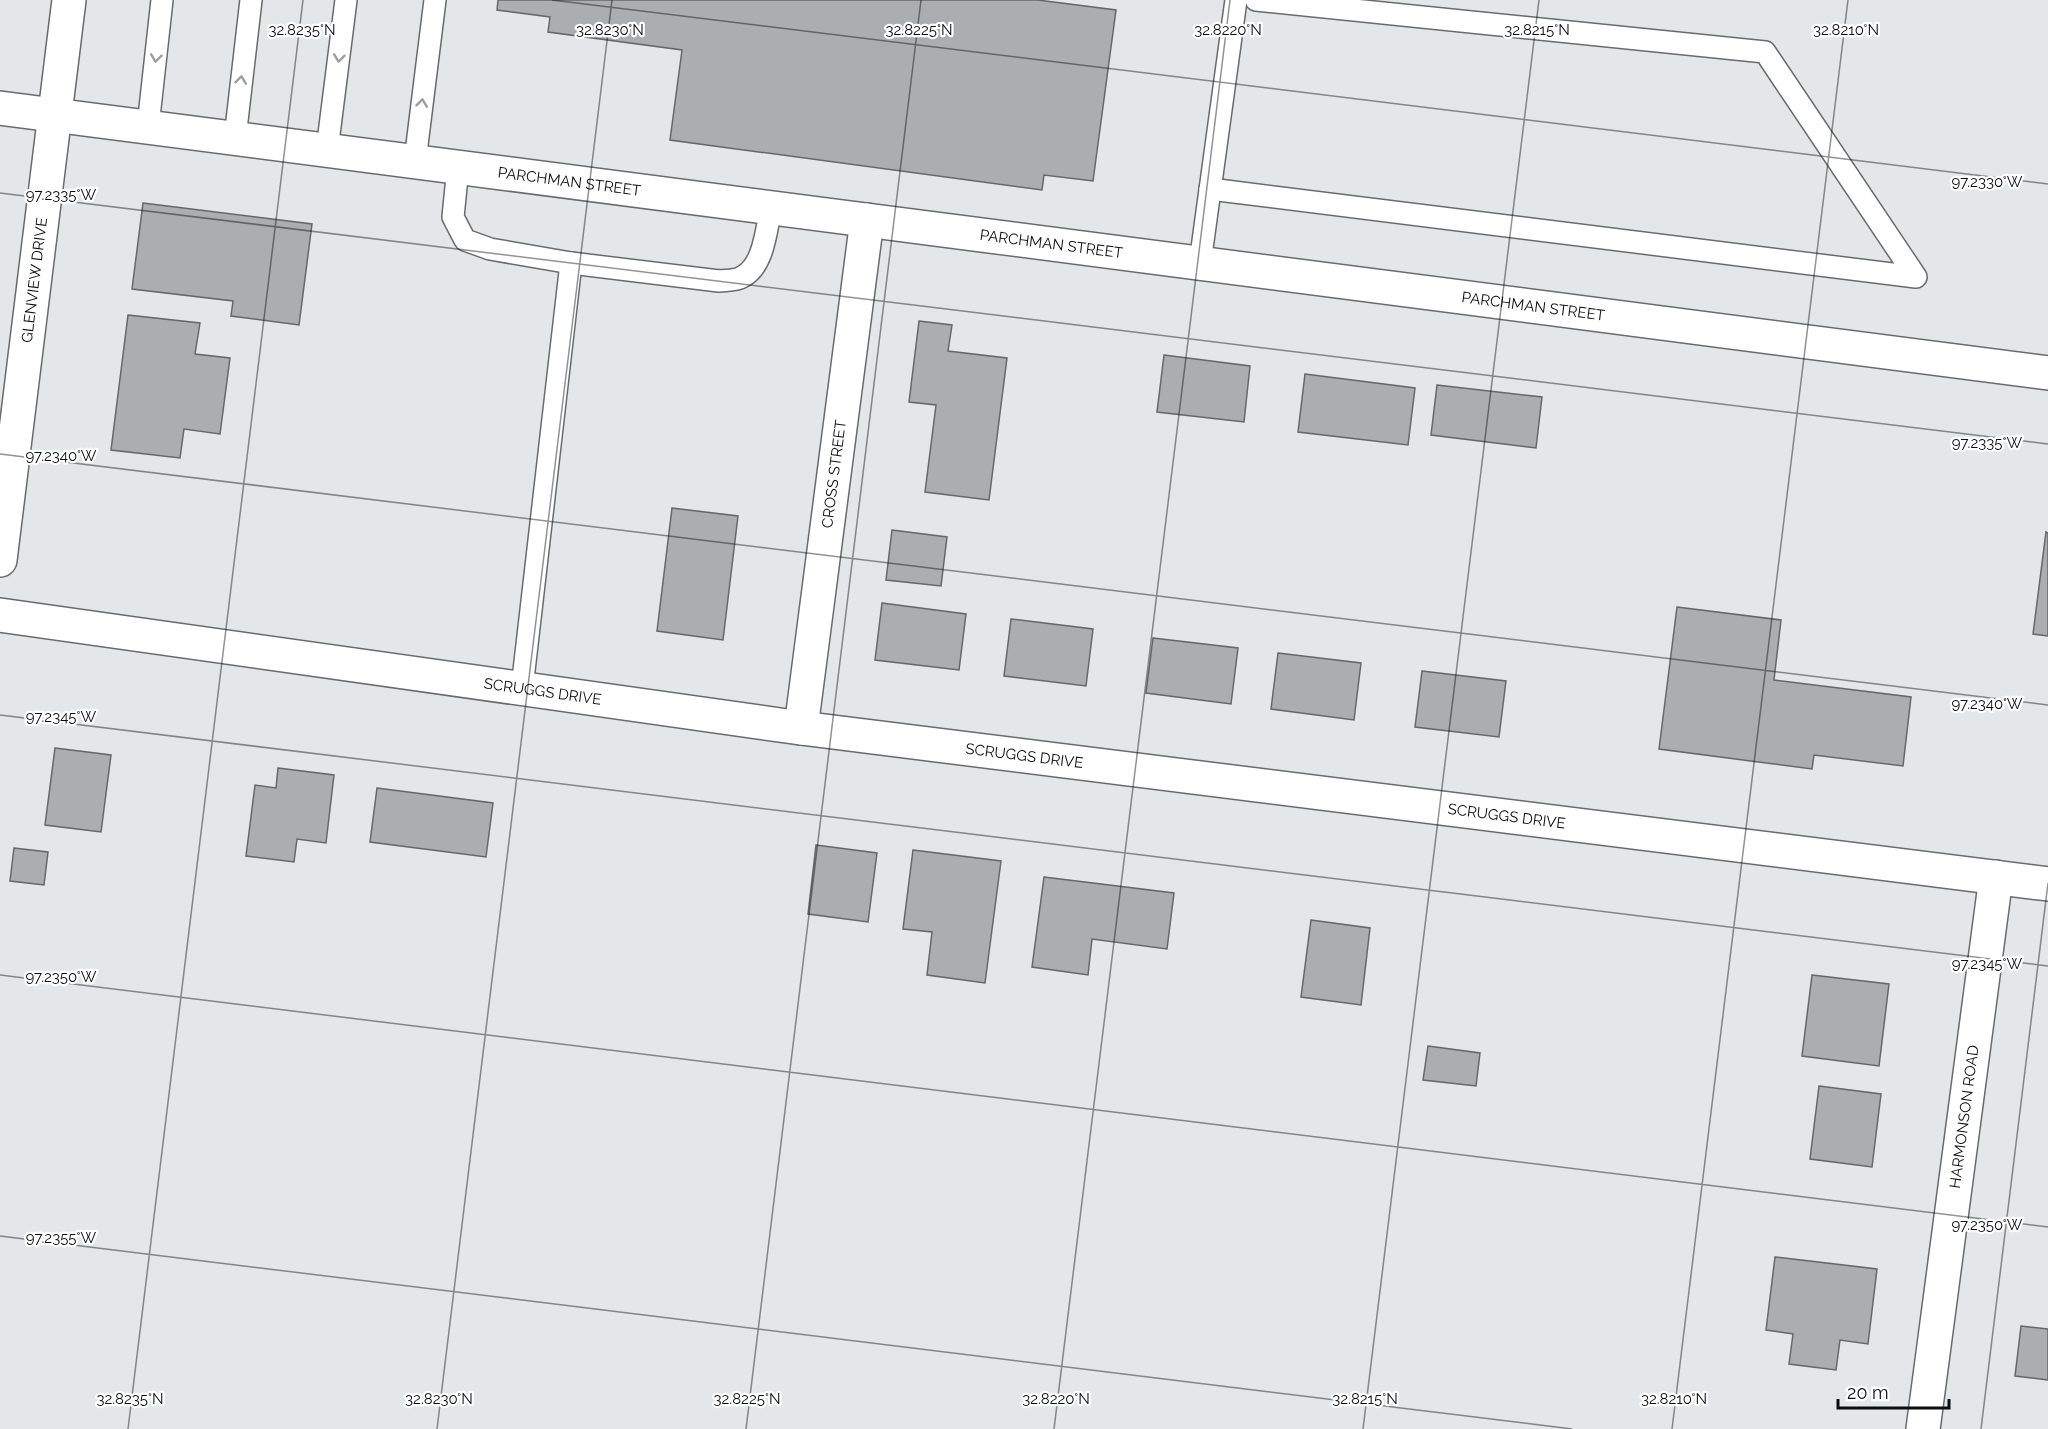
<svg xmlns="http://www.w3.org/2000/svg" width="2048" height="1429" font-family="Raleway,sans-serif">
  <style>
    .building { fill: #acadae; stroke: #666768; stroke-width: 1.5 }
    .lines { fill: none; stroke-linecap: round; stroke-linejoin: round }
    .lane-casing { stroke: #696a6b; stroke-width: 24 }
    .street-casing { stroke: #696a6b; stroke-width: 36 }
    .secondary-casing { stroke: #696a6b; stroke-width: 36 }
    .lane { stroke: #fff; stroke-width: 21 }
    .street { stroke: #fff; stroke-width: 33 }
    .secondary { stroke: #fff; stroke-width: 33 }
    .oneway { stroke: #9e9e9e }
    .ticks { fill: none; stroke: #0c0d0d; stroke-width: 1.5; stroke-opacity: 0.45 }
    .labels { text-anchor: middle; dominant-baseline: central; stroke-width: 4.5; stroke-linejoin: round; paint-order: stroke }
    .street-label { font-size: 15px; fill: #0c0d0d; stroke: #fff }
    .ticks-label { font-size: 15px; text-anchor: middle; fill: #0c0d0d; stroke: #fff; stroke-width: 4.5; stroke-linejoin: round; paint-order: stroke }
  </style>
  <rect width="100%" height="100%" fill="#e5e6e8"/>
  <g class="building">
    <path d="M498,0H1038L1116,10L1093,181L1044,175L1042,190L670,140L682,50L548,32L550,17L497,10Z"/>
    <path d="M143,203L312,224L299,325L231,316L233,301L132,289Z"/>
    <path d="M128,315L200,323L195,354L230,358L220,434L184,429L180,458L111,450Z"/>
    <path d="M919,321L952,325L948,351L1007,358L989,500L925,492L936,405L909,402Z"/>
    <path d="M1164,355L1250,366L1244,422L1157,412Z"/>
    <path d="M1305,374L1415,388L1408,445L1298,432Z"/>
    <path d="M1437,385L1542,397L1536,448L1431,435Z"/>
    <path d="M672,508L738,516L723,640L657,631Z"/>
    <path d="M892,530L947,537L941,586L886,580Z"/>
    <path d="M2046,532L2048,533V636L2033,634Z"/>
    <path d="M882,603L966,614L959,670L875,660Z"/>
    <path d="M1677,607L1781,620L1774,680L1911,697L1903,766L1814,755L1812,769L1659,749Z"/>
    <path d="M1011,619L1093,629L1086,686L1004,676Z"/>
    <path d="M1153,638L1238,648L1231,704L1146,693Z"/>
    <path d="M1278,653L1361,663L1354,720L1271,709Z"/>
    <path d="M1422,671L1506,681L1499,737L1415,727Z"/>
    <path d="M55,748L111,755L101,832L45,825Z"/>
    <path d="M278,768L334,775L326,843L297,839L294,862L246,856L255,785L276,788Z"/>
    <path d="M377,788L493,803L486,857L370,842Z"/>
    <path d="M816,845L877,853L868,922L808,914Z"/>
    <path d="M14,848L48,852L44,885L10,881Z"/>
    <path d="M913,850L1001,861L985,983L927,975L932,932L903,929Z"/>
    <path d="M1044,877L1174,893L1167,949L1092,939L1088,975L1032,967Z"/>
    <path d="M1311,920L1370,928L1361,1005L1301,997Z"/>
    <path d="M1812,975L1889,984L1879,1066L1802,1056Z"/>
    <path d="M1428,1046L1480,1053L1476,1086L1423,1080Z"/>
    <path d="M1819,1086L1881,1094L1872,1167L1810,1159Z"/>
    <path d="M1775,1257L1877,1269L1868,1344L1840,1340L1836,1370L1789,1364L1793,1334L1766,1330Z"/>
    <path d="M2021,1326L2048,1329V1380L2015,1376Z"/>
  </g>
  <g class="lines">
    <defs>
      <g id="lane">
        <path d="M148,126L162,0"/>
        <path d="M235,138L251,0"/>
        <path d="M327,150L346,0"/>
        <path d="M415,161L435,0"/>
        <path d="M458,167L453,217L465,240L490,249L571,263L719,281C726,280 736,281 742,277C764,266 766,230 771,208"/>
        <path d="M1210,189L1916,277L1765,52L1256,0"/>
        <path d="M1200,263L1236,0"/>
        <path d="M522,688L571,263"/>
      </g>
      <g id="street">
        <path id="s1" d="M0,108L2048,373"/>
        <path id="s2" d="M0,615L801,728L2048,884"/>
        <path id="s3" d="M801,728L867,220"/>
        <path id="s4" d="M1923,1429L1996,877"/>
      </g>
      <g id="secondary">
        <path id="s5" d="M0,560L69,0"/>
      </g>
    </defs>
    <use href="#lane" class="lane-casing"/>
    <use href="#street" class="street-casing"/>
    <use href="#secondary" class="secondary-casing"/>
    <use href="#lane" class="lane"/>
    <use href="#street" class="street"/>
    <use href="#secondary" class="secondary"/>
  </g>
  <defs><path id="oneway-chevron" d="M-2-3.5L2.5 0L-2 3.5" fill="none" stroke-width="1.6" stroke-linecap="round" stroke-linejoin="round" transform="scale(1.5)"/></defs>
  <g class="oneway">
    <use href="#oneway-chevron" transform="translate(156 58) rotate(97)"/>
    <use href="#oneway-chevron" transform="translate(339 58) rotate(97)"/>
    <use href="#oneway-chevron" transform="translate(241 80) rotate(-83)"/>
    <use href="#oneway-chevron" transform="translate(422 103) rotate(-83)"/>
  </g>
  <path class="ticks" d="M552,0L2048,184M0,193L2048,444M0,454L2048,705M0,715L2048,966M0,975L2048,1227M0,1236L1572,1429M128,1429L303,0M437,1429L612,0M746,1429L921,0M1054,1429L1230,0M1363,1429L1539,0M1672,1429L1848,0M1981,1429L2048,883"/>
  <g class="labels">
    <g class="street-label">
      <text stroke="none"><textPath href="#s1" startOffset="574">PARCHMAN STREET</textPath></text>
      <text stroke="none"><textPath href="#s1" startOffset="1060">PARCHMAN STREET</textPath></text>
      <text stroke="none"><textPath href="#s5" startOffset="282">GLENVIEW DRIVE</textPath></text>
      <text stroke="none"><textPath href="#s1" startOffset="1546">PARCHMAN STREET</textPath></text>
      <text stroke="none"><textPath href="#s3" startOffset="256">CROSS STREET</textPath></text>
      <text stroke="none"><textPath href="#s2" startOffset="548">SCRUGGS DRIVE</textPath></text>
      <text stroke="none"><textPath href="#s2" startOffset="1034">SCRUGGS DRIVE</textPath></text>
      <text stroke="none"><textPath href="#s2" startOffset="1520">SCRUGGS DRIVE</textPath></text>
      <text stroke="none"><textPath href="#s4" startOffset="315">HARMONSON ROAD</textPath></text>
    </g>
  </g>
  <g class="ticks-label">
    <text x="302" y="35">32.8235°N</text>
    <text x="610" y="35">32.8230°N</text>
    <text x="919" y="35">32.8225°N</text>
    <text x="1228" y="35">32.8220°N</text>
    <text x="1537" y="35">32.8215°N</text>
    <text x="1846" y="35">32.8210°N</text>
    <text x="1987" y="187">97.2330°W</text>
    <text x="61" y="200">97.2335°W</text>
    <text x="1987" y="448">97.2335°W</text>
    <text x="61" y="461">97.2340°W</text>
    <text x="1987" y="709">97.2340°W</text>
    <text x="61" y="722">97.2345°W</text>
    <text x="1987" y="969">97.2345°W</text>
    <text x="61" y="982">97.2350°W</text>
    <text x="1987" y="1230">97.2350°W</text>
    <text x="61" y="1243">97.2355°W</text>
    <text x="130" y="1404">32.8235°N</text>
    <text x="439" y="1404">32.8230°N</text>
    <text x="747" y="1404">32.8225°N</text>
    <text x="1056" y="1404">32.8220°N</text>
    <text x="1365" y="1404">32.8215°N</text>
    <text x="1674" y="1404">32.8210°N</text>
  </g>
  <path d="M1838 1399v9h111v-9" fill="none" stroke="#0c0d0d" stroke-width="3"/>
  <text x="1847" y="1399" font-size="18" fill="#0c0d0d" stroke="#ffffff" stroke-width="4.5" paint-order="stroke">20 m</text>
</svg>
